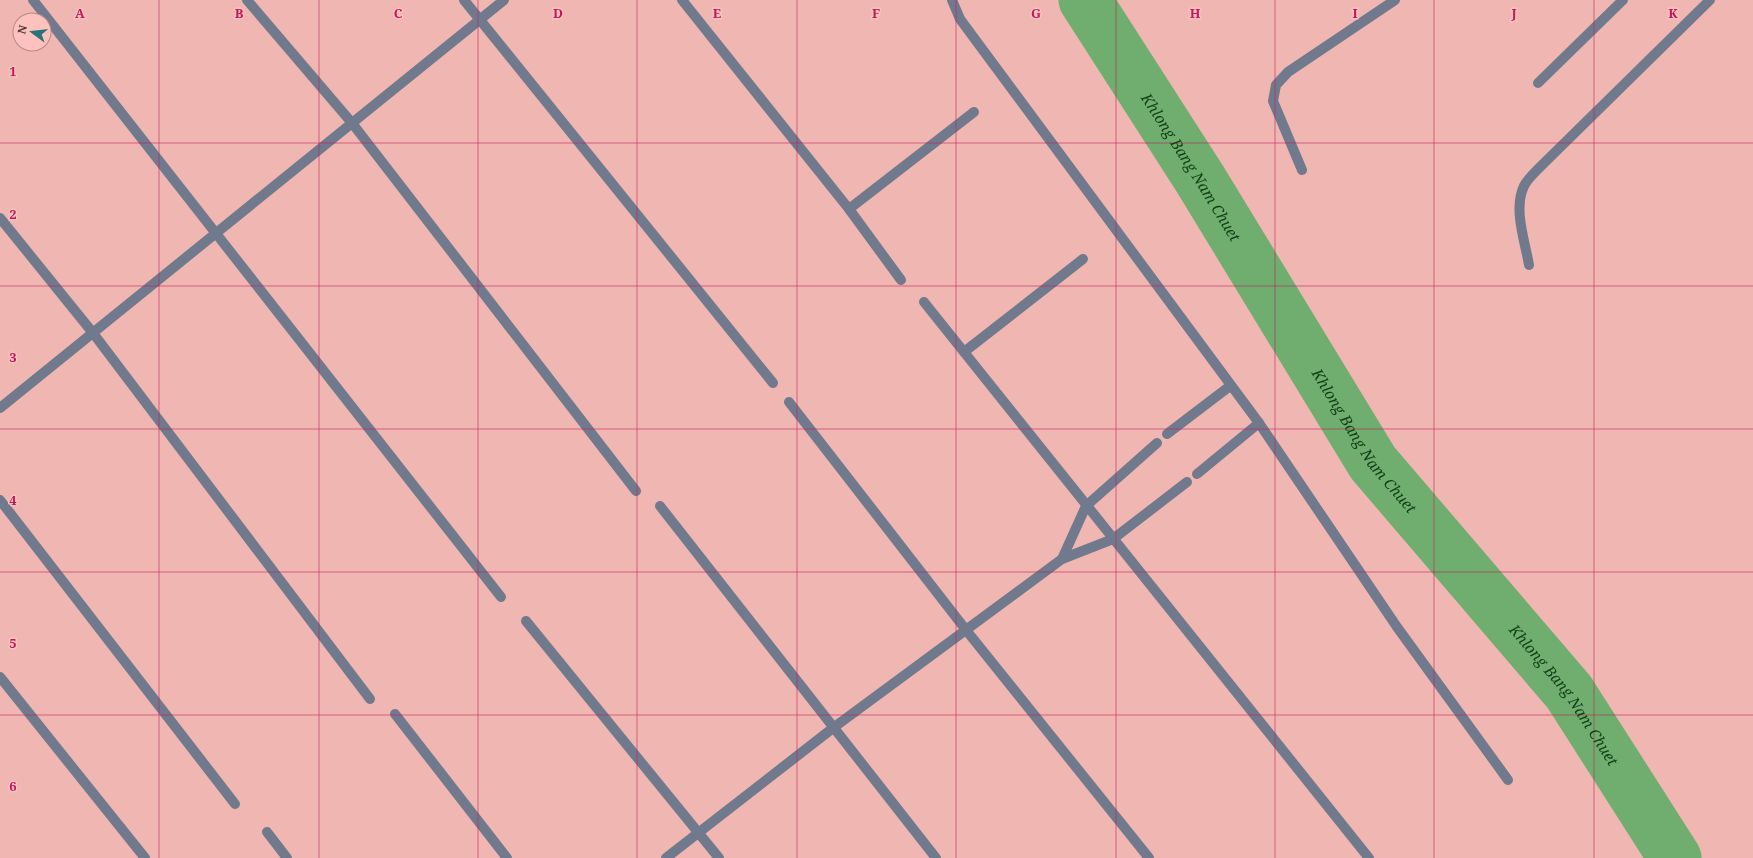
<svg xmlns="http://www.w3.org/2000/svg" width="1753" height="858" font-family="'Noto Serif',serif">
  <style>
    .lines { fill: none; stroke-linecap: round; stroke-linejoin: round }
    .river { stroke: #6fae6f; stroke-width: 53 }
    .minor { stroke: #717a8d; stroke-width: 10 }
    .grid { fill: none; stroke: #c2185b; stroke-width: 1; stroke-opacity: 0.55 }
    .labels { text-anchor: middle; dominant-baseline: central; stroke-width: 3; stroke-linejoin: round; paint-order: stroke }
    .water-label { font-size: 15px; font-style: italic; fill: #123f15; stroke: #fdc2bd }
    .grid-label { font-size: 13px; text-anchor: middle; font-weight: bold; fill: #c2185b; stroke: #fdc2bd; stroke-width: 3; stroke-linejoin: round; paint-order: stroke }
  </style>
  <rect width="100%" height="100%" fill="#f0b6b1"/>
  <g class="lines">
    <path class="river" id="s1" d="M1085,0L1200,179L1373,463L1569,692L1675,858"/>
    <g class="minor">
      <path d="M33,0L501,597"/>
      <path d="M247,0L352,123L636,491"/>
      <path d="M464,0L773,383"/>
      <path d="M682,0L849,209L901,280"/>
      <path d="M952,0L960,19L1259,423L1397,627L1508,780"/>
      <path d="M1538,83L1623,0"/>
      <path d="M1302,170L1273,101L1276,85L1288,72L1395,0"/>
      <path d="M849,209L974,112"/>
      <path d="M0,218L93,333L370,699"/>
      <path d="M1529,265C1525,241 1513,209 1524,186C1527,180 1533,174 1538,169L1710,0"/>
      <path d="M924,302L1369,858"/>
      <path d="M964,352L1083,259"/>
      <path d="M789,402L966,630L1149,858"/>
      <path d="M0,408L504,0"/>
      <path d="M1167,434L1230,386"/>
      <path d="M1197,474L1259,423"/>
      <path d="M0,500L235,804"/>
      <path d="M660,506L936,858"/>
      <path d="M1062,559L1086,506L1157,443"/>
      <path d="M526,621L719,858"/>
      <path d="M0,677L145,858"/>
      <path d="M395,714L507,858"/>
      <path d="M267,832L287,858"/>
      <path d="M666,858L833,728L1062,559L1113,539L1187,482"/>
    </g>
  </g>
  <path class="grid" d="M159,0V858M319,0V858M478,0V858M637,0V858M797,0V858M956,0V858M1116,0V858M1275,0V858M1434,0V858M1594,0V858M0,143H1753M0,286H1753M0,429H1753M0,572H1753M0,715H1753"/>
  <g class="labels">
    <g class="water-label">
      <text stroke="none"><textPath href="#s1" startOffset="198">Khlong Bang Nam Chuet</textPath></text>
      <text stroke="none"><textPath href="#s1" startOffset="522">Khlong Bang Nam Chuet</textPath></text>
      <text stroke="none"><textPath href="#s1" startOffset="846">Khlong Bang Nam Chuet</textPath></text>
    </g>
  </g>
  <g class="grid-label">
    <text x="80" y="18">A</text>
    <text x="239" y="18">B</text>
    <text x="398" y="18">C</text>
    <text x="558" y="18">D</text>
    <text x="717" y="18">E</text>
    <text x="876" y="18">F</text>
    <text x="1036" y="18">G</text>
    <text x="1195" y="18">H</text>
    <text x="1355" y="18">I</text>
    <text x="1514" y="18">J</text>
    <text x="1673" y="18">K</text>
    <text x="13" y="76">1</text>
    <text x="13" y="219">2</text>
    <text x="13" y="362">3</text>
    <text x="13" y="505">4</text>
    <text x="13" y="648">5</text>
    <text x="13" y="791">6</text>
  </g>
  <g transform="translate(32 32) rotate(285)"><circle r="19" fill="#fdc2bd" stroke="#b78a86"/>
  <path d="M0-3L7 15L0 10L-7 15Z" fill="#29737a"/>
  <text y="-6" font-size="11" font-weight="bold" text-anchor="middle" fill="#4d3533">N</text>
  </g>
</svg>
